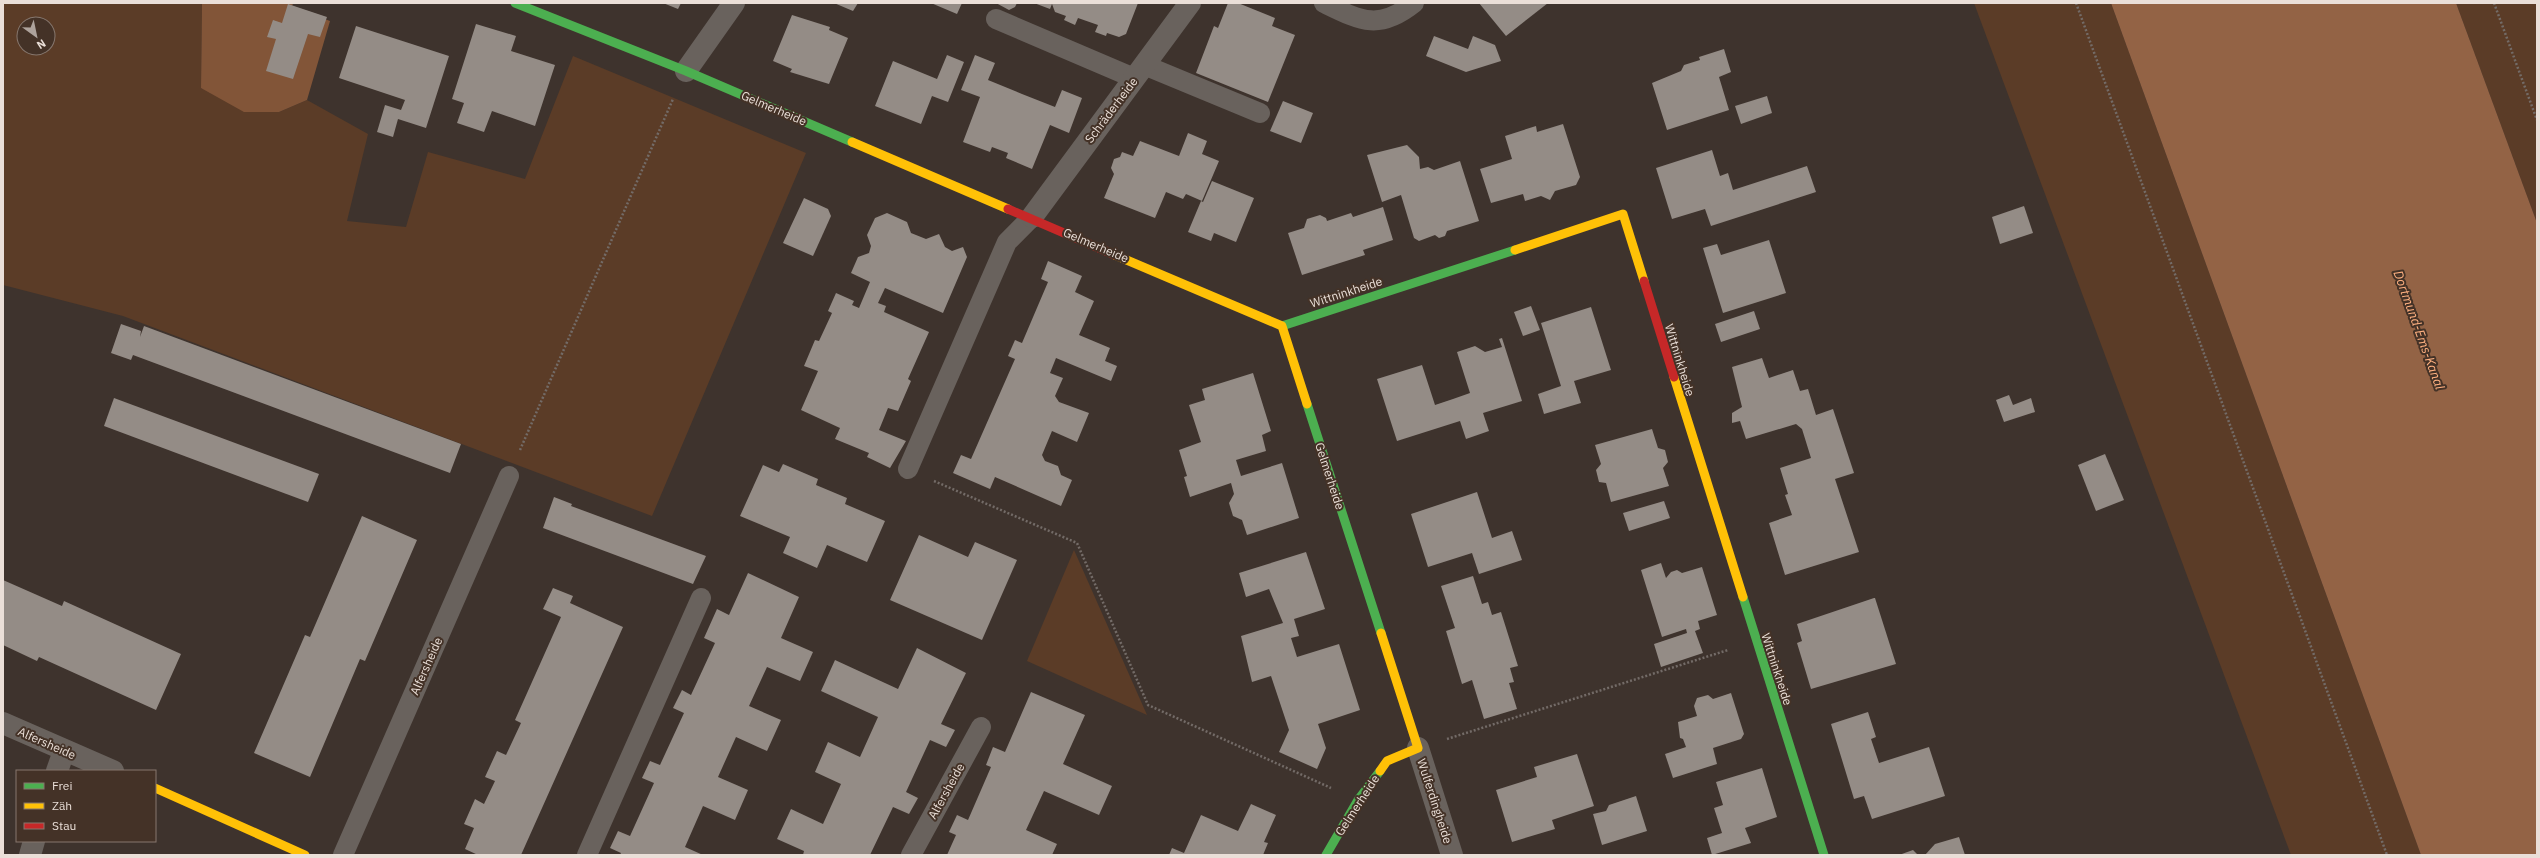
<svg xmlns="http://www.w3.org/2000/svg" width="2540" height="858" font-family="'IBM Plex Sans',sans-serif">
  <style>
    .green { fill: #5b3c27; fill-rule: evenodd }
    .forest { fill: #825538 }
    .water { fill: #936345 }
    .building { fill: #948c86 }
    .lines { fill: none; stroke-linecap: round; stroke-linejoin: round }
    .path { stroke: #736b67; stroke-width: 2.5; stroke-dasharray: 2 2; stroke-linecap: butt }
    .lane { stroke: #69625d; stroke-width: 20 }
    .street { stroke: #69625d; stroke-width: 22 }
    .fast { stroke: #4caf50; stroke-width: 9 }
    .slow { stroke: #ffc107; stroke-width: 9 }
    .jam { stroke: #c62828; stroke-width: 9 }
    .labels { text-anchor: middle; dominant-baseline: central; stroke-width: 4; stroke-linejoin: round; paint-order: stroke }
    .street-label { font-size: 12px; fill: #eadfd8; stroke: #443227 }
    .water-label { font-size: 13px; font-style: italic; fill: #feb080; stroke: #443227 }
  </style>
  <rect width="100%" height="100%" fill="#3e332d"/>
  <g class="green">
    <path d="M3,3H202L201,88L279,112L307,100L368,134L347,221L406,227L428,152L525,179L573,56L806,153L652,516L123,316L3,285ZM24,24H48V48H24Z"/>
    <path d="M1974,3H2111L2421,855H2291Z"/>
    <path d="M2456,3H2537V223Z"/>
    <path d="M1074,550L1147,715L1027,661Z"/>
  </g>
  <path class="forest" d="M202,3H293L292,7L330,21L307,100L279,112H244L201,88Z"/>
  <path class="water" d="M2111,3H2456L2537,223V855H2421Z"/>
  <g class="building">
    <path d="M663,3H681L678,9Z"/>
    <path d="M834,3H858L853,11Z"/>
    <path d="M931,3H962L957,14Z"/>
    <path d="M996,3H1017L1015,7L1009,10Z"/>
    <path d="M1034,3H1138L1126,34L1119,37L1107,33L1106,36L1095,32L1098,25L1078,18L1075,25L1064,20L1066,16L1055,12L1052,4L1050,9Z"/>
    <path d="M1228,3H1238L1275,18L1272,26L1295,35L1268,102L1196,73L1214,26L1218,28Z"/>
    <path d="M1479,3H1548L1506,36Z"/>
    <path d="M288,4L327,17L320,37L308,34L293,79L266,71L276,39L267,37L273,20L282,23Z"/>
    <path d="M792,15L830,27L829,30L848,38L829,84L790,72L792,69L773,61Z"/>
    <path d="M476,24L516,36L511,51L555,65L535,126L492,111L484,132L457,123L464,103L452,99Z"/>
    <path d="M356,26L449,56L426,128L398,119L393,137L377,132L385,105L401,110L405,100L339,78Z"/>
    <path d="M1434,36L1468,49L1473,36L1495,45L1501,61L1466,72L1426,56Z"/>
    <path d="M1724,49L1731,72L1719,77L1729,110L1667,130L1652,83L1681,71L1684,65L1700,60L1699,57Z"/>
    <path d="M947,55L964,62L948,102L932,96L921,124L875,106L893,61L937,79Z"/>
    <path d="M975,55L995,63L988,80L1022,94L1055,107L1062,90L1082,98L1069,133L1050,125L1032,169L1006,158L1008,153L992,147L990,152L963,142L980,97L961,90Z"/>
    <path d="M1767,96L1772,113L1741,124L1735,106Z"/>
    <path d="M1283,101L1313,113L1301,143L1270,131Z"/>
    <path d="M1563,124L1580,177L1576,185L1555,191L1550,200L1541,196L1525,201L1523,194L1491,203L1480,169L1512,159L1505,136L1536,126L1537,132Z"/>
    <path d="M1188,133L1207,141L1202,154L1219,161L1202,201L1186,194L1183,199L1166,192L1155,218L1104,198L1114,174L1111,168L1114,159L1120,157L1122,152L1133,156L1140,141L1179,156Z"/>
    <path d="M1407,145L1419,157L1420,169L1428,167L1434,170L1460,161L1479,221L1447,231L1445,236L1439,238L1435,235L1419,241L1414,238L1401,195L1382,202L1367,155Z"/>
    <path d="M1712,150L1720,176L1728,173L1733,190L1807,166L1816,192L1711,226L1705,209L1672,219L1656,168Z"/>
    <path d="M1212,181L1254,198L1236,242L1214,233L1211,241L1188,232L1201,201L1203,202Z"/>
    <path d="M804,198L828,209L831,216L813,256L783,243Z"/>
    <path d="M2024,206L2033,233L2000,244L1992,217Z"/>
    <path d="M1383,207L1393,240L1363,250L1365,255L1302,275L1288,233L1304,228L1307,219L1320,215L1326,218L1327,221L1351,213L1353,217Z"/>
    <path d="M887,213L907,222L911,233L926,239L939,234L945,247L952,251L963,247L967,257L943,313L885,288L878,303L886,306L884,312L929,332L908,379L911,381L898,411L888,408L879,430L906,441L890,468L867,457L869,453L835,439L840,428L801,410L818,371L804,366L815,340L819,341L832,313L828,311L836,293L854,301L852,305L859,308L870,282L851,273L858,257L869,253L871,246L867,235L875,218Z"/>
    <path d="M1769,240L1786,293L1723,313L1703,248L1717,244L1721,255Z"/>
    <path d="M1048,261L1082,276L1075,292L1094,301L1079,335L1110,348L1105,361L1117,366L1111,381L1056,358L1050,373L1063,378L1055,396L1059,402L1089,413L1077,442L1052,431L1042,455L1045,461L1058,466L1061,475L1072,480L1061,506L995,477L990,489L953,473L961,455L971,459L1015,359L1008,356L1015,340L1022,343L1048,282L1041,279Z"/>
    <path d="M1531,306L1540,330L1523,336L1514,312Z"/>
    <path d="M1591,307L1611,370L1574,381L1581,403L1544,414L1538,394L1561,386L1541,323Z"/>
    <path d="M1754,311L1760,329L1721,342L1715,324Z"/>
    <path d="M121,324L141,331L140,337L144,326L461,444L450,473L133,355L131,360L111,353Z"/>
    <path d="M1502,338L1522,401L1483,413L1489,431L1466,439L1460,421L1397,441L1377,379L1422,365L1435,405L1453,399L1470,393L1457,352L1475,346L1485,352L1502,347L1499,339Z"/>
    <path d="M1762,358L1769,378L1793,370L1800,391L1808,389L1816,415L1833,409L1854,473L1835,479L1859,552L1785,575L1769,523L1792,515L1785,495L1788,494L1780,468L1811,458L1802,429L1796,424L1746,439L1740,421L1732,423V413L1742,407L1732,367Z"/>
    <path d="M1253,373L1271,431L1262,435L1266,451L1236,460L1241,476L1282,463L1299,518L1247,535L1242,520L1233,516L1229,503L1234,494L1231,483L1190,497L1184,477L1187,476L1179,450L1201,442L1189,405L1205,400L1202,389Z"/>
    <path d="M2009,395L2013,405L2031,398L2035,412L2004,422L1996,400Z"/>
    <path d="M114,398L319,474L308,502L104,426Z"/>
    <path d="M1652,429L1658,448L1665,450L1668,462L1663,468L1669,486L1611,502L1606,483L1599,482L1596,470L1601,464L1595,445Z"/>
    <path d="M2105,454L2124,500L2096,511L2078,465Z"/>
    <path d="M783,464L818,479L816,485L847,498L845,504L885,521L867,562L827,545L817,568L783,553L790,537L740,516L763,465L779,472Z"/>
    <path d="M1477,492L1492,538L1512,531L1522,560L1479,574L1472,553L1428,567L1411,514Z"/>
    <path d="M554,497L572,504L571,506L706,556L693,584L543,528Z"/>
    <path d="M1664,501L1670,518L1629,531L1623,513Z"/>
    <path d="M362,516L417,540L365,661L360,659L310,777L254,753L305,635L310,637Z"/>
    <path d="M919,535L968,557L975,542L1017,560L982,640L890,600Z"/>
    <path d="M1306,552L1325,609L1294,619L1299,636L1291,638L1297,657L1339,644L1360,710L1318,724L1326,748L1317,769L1279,752L1289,730L1271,676L1252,682L1241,636L1283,623L1269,589L1246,597L1239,573Z"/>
    <path d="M1661,563L1666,578L1671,572L1677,570L1682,573L1702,567L1717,615L1698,621L1700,629L1695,631L1703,653L1661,667L1654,644L1687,633L1686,629L1662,637L1641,570Z"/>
    <path d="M748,573L799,597L781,638L813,652L800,681L767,667L749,706L781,720L767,751L736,737L718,777L748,790L735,820L703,806L685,847L703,855H620L621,853L610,848L618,831L630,836L654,783L642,778L650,761L660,765L684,713L673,708L682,690L691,695L715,643L704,638L717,609L729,615Z"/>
    <path d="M1473,576L1482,604L1488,602L1492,615L1501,612L1518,666L1510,668L1514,682L1509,683L1517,709L1484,719L1472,680L1462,684L1446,631L1455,628L1441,586Z"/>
    <path d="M3,580L62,606L64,601L181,654L156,710L39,657L37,661L3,645Z"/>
    <path d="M553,588L573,596L570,603L623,627L521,855H478L465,849L474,828L464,824L475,799L484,804L495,781L485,777L497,751L506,755L521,723L515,720L561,617L543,609Z"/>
    <path d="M1874,598H1875L1896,664L1811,689L1797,643L1802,641L1797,624Z"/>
    <path d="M917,648L966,673L941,724L955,730L946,747L930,740L906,792L918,798L909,814L893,807L870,855H803L804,851L777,839L791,809L823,824L841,784L815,772L828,742L860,757L878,717L821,691L835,660L898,689Z"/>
    <path d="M1031,692L1085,715L1063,764L1112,786L1099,815L1044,791L1026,830L1057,844L1052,855H947L956,835L949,832L957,815L968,820L991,767L986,765L993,747L1005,752Z"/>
    <path d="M1731,693L1744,734L1741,739L1713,748L1717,764L1673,778L1665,754L1686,747L1683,739L1680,738L1678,722L1697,716L1694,706L1697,698L1708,695L1713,699Z"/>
    <path d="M1868,712L1876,737L1871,739L1879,763L1929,747L1945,796L1872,819L1864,796L1854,799L1831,724Z"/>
    <path d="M1577,754L1594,806L1552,820L1555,829L1512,842L1496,790L1537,777L1534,767Z"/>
    <path d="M1762,768L1777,817L1745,828L1751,843L1712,855L1707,838L1722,833L1714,808L1723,805L1716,782Z"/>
    <path d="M1636,796L1647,831L1602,845L1593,814L1606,811L1609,805Z"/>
    <path d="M1251,804L1276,815L1264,842L1268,843L1263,855H1169L1172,848L1184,853L1201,815L1238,831Z"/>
    <path d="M1959,837L1965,855H1925L1935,844Z"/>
    <path d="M1913,850L1918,855H1899Z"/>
  </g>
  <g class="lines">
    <g class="path">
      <path d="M2076,3L2387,855"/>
      <path d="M2494,3L2537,120"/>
      <path d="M520,450L673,99"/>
      <path d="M934,481L1077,543L1148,705L1331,788"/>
      <path d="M1447,739L1728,650"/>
    </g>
    <g class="lane">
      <path d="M1324,3C1361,21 1379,31 1414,3"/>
      <path d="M996,19L1134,78"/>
      <path d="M1144,65L1260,113"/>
      <path d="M908,469L1007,242L1032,217"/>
      <path d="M343,855L509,476"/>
      <path d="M587,855L701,598"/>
      <path d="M911,855L981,727"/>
    </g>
    <g class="street">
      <path d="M686,71L734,3"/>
      <path d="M1032,217L1190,3"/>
      <path d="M3,723L113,771"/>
      <path d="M1418,748L1452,855"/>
      <path d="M57,771L64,751"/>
      <path d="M30,855L34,841"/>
    </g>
    <g class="fast">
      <path d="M515,3L686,71L852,142"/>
      <path d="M1282,326L1515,250"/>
      <path d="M1307,404L1381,633"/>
      <path d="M1743,597L1824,855"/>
      <path d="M1326,855L1358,800L1380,771"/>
    </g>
    <g class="slow">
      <path d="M852,142L1008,209"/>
      <path d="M1515,250L1623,214L1644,281"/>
      <path d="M1115,255L1282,326L1307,404"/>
      <path d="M1674,377L1743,597"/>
      <path d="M1380,771L1387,761L1418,748L1381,633"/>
      <path d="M155,788L305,855"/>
    </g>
    <g class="jam">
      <path d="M1008,209L1115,255"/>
      <path d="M1644,281L1674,377"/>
    </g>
  </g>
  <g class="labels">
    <g class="street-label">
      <text transform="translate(774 108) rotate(23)">Gelmerheide</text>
      <text transform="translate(1111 110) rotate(-53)">Schräderheide</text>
      <text transform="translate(1096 245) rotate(23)">Gelmerheide</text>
      <text transform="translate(1346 292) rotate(-18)">Wittninkheide</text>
      <text transform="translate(1680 360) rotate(73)">Wittninkheide</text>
      <text transform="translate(1330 476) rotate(72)">Gelmerheide</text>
      <text transform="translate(426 666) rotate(-66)">Alfersheide</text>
      <text transform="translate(1777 669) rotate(72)">Wittninkheide</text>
      <text transform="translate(47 743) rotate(24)">Alfersheide</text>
      <text transform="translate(946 791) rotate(-61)">Alfersheide</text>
      <text transform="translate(1435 801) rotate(72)">Wulferdingheide</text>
      <text transform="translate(1357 805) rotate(-57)">Gelmerheide</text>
    </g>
    <g class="water-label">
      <text transform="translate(2419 330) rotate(70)">Dortmund-Ems-Kanal</text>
    </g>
  </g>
  <rect width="2540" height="858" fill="none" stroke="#eadfd8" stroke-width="8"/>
  <rect x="16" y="770" width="140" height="72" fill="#443227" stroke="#86776e"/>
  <rect x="24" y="783" width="20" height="6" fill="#4caf50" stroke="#86776e"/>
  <text x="52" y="790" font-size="12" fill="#eadfd8">Frei</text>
  <rect x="24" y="803" width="20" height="6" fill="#ffc107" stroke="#86776e"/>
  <text x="52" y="810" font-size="12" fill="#eadfd8">Zäh</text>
  <rect x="24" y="823" width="20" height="6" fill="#c62828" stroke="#86776e"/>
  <text x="52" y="830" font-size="12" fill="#eadfd8">Stau</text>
  <g transform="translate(36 36) rotate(147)"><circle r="19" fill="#443227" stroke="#86776e"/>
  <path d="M0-3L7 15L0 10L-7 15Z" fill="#aea39c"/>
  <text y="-6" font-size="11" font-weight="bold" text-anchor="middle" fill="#eadfd8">N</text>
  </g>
</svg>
